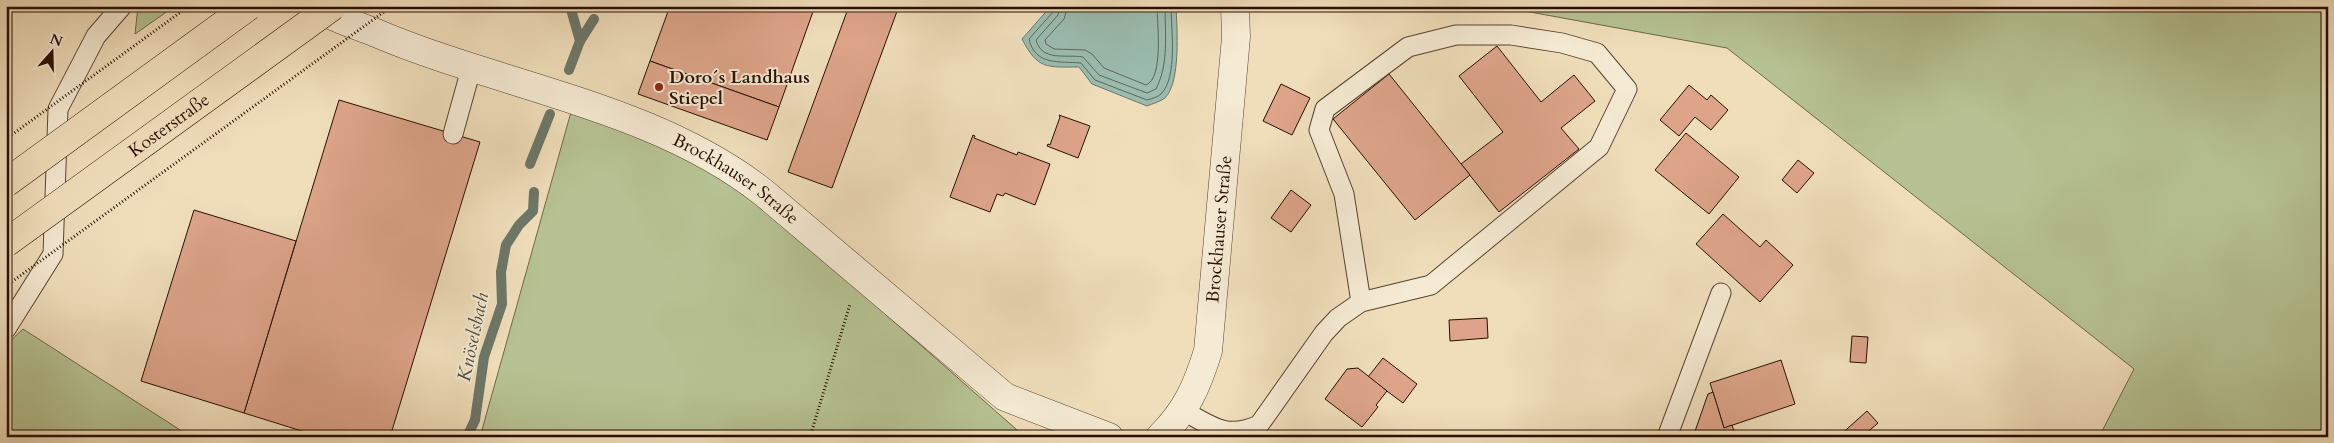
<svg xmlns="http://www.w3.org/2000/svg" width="2334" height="443" font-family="Cardo,serif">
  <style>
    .green { fill: #b6c293; stroke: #6e684a }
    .water { fill: #9abcaf; stroke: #6c7769 }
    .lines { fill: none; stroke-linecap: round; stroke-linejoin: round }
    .shore { stroke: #606658; stroke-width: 1 }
    .stream { stroke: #6c7769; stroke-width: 10 }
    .building { fill: #dda48a; stroke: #270f00 }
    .service-casing { stroke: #59432f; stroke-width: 21 }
    .minor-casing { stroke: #59432f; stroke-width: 29 }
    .path { stroke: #270f00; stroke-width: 3; stroke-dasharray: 1 2.5; stroke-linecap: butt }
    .service { stroke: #f5ead3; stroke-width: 19 }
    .minor { stroke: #f5ead3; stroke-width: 28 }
    .primary-bridge-casing { stroke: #270f00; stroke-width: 29; stroke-linecap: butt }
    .path-bridge { stroke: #270f00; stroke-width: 3; stroke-dasharray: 1 2.5; stroke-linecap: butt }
    .primary-bridge { stroke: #f0debb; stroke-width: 28 }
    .poi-dot { fill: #8f2418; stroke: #f5ead3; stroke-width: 2 }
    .labels { text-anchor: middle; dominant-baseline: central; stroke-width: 4; stroke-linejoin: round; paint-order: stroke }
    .poi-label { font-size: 18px; font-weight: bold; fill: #270f00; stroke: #f5ead3; text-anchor: start }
    .street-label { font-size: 18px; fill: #270f00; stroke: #f5ead3 }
    .water-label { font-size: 19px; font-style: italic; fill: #4f4c3d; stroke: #f5ead3 }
  </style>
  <rect width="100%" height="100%" fill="#f0debb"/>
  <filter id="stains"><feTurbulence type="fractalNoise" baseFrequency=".004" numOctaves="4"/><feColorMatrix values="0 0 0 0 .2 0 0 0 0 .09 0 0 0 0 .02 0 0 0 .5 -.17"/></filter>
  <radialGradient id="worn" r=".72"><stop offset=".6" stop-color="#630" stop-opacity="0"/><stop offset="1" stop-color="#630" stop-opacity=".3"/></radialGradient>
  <g class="green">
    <path d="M138,6H175L135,34Z"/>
    <path d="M1497,6H2328V437H2099L2134,369L1727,48Z"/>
    <path d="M571,112L645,138L732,179L1025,437H480Z"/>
    <path d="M23,329L191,437H6V345Z"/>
  </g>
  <path class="water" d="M1051,6H1176C1177,28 1181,82 1165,98C1161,101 1152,104 1147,106L1092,84L1079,67C1047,67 1038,70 1022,39Z"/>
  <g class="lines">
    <g class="shore">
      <path d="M1054,6L1053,12L1029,39C1035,66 1059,61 1081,63L1095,80L1147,100C1151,99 1158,97 1161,94C1178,77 1171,28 1171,6"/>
      <path d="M1060,6L1058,15L1036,40C1042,62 1066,54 1083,57L1099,75L1147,93L1156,89C1169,63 1165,35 1165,6"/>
      <path d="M1068,6L1064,19L1045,40L1046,44L1054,49L1085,50L1092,54L1104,68L1146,85C1164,78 1157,22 1157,6"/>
    </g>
    <g class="stream">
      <path d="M580,41L594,19"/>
      <path d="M569,70L580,41L570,6"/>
      <path d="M530,164L550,114"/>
      <path d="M467,437L475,420L484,357L502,304L501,272L506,245L519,225L533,211L534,192"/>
    </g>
  </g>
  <g class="building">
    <path d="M670,6H815L779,107L650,61Z"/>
    <path d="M849,6H899L832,188L788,172Z"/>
    <path d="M1497,46L1541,102L1574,75L1595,101L1561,128L1579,149L1499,212L1461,164L1503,132L1459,76Z"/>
    <path d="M650,61L779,107L767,140L638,94Z"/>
    <path d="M1389,74L1470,175L1415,220L1333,119Z"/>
    <path d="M1281,84L1310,98L1292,135L1263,121Z"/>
    <path d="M1689,85L1707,100L1711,95L1728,110L1711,130L1695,117L1679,136L1660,120Z"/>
    <path d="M339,100L480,142L390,437H321L244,413Z"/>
    <path d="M1059,115L1090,126L1078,158L1047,146L1048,144L1050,145L1060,117Z"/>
    <path d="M1686,133L1739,177L1709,214L1655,170Z"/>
    <path d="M973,135L975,136L974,138L1017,155L1018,152L1050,164L1035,205L1005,193L1003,196L997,194L990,212L950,197Z"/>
    <path d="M1798,160L1814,173L1797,193L1782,180Z"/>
    <path d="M1291,190L1311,205L1291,232L1271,218Z"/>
    <path d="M194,210L296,241L244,413L141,381Z"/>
    <path d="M1723,214L1760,247L1766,240L1793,265L1760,302L1696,244Z"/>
    <path d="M1487,318L1488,338L1450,341L1449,320Z"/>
    <path d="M1852,336L1868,337L1866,363L1850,362Z"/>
    <path d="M1383,358L1417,384L1403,403L1368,377Z"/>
    <path d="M1781,360L1795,404L1724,428L1710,383Z"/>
    <path d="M1358,368L1387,391L1376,405L1378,407L1362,427L1325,399L1347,369Z"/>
    <path d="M1713,392L1724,428L1732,425L1736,437H1693L1708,394Z"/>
    <path d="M1867,411L1878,423L1862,437H1838Z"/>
  </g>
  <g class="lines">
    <defs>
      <g id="service">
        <path d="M453,134L471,69"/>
        <path d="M6,329L53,254L58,109L96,36L122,6"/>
        <path d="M1182,410C1212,426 1225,440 1259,425L1324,333L1338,318L1361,302L1344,194L1319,130L1325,109L1408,47L1456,35H1511L1562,43L1597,53L1627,89L1599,147L1431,285L1361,302"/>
        <path d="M1667,437L1721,293"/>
      </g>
      <g id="minor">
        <path id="s1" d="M313,6C332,18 356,25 376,33C503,87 654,106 764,193L1005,397L1109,437"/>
        <path id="s2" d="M1160,437C1187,410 1197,386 1208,351L1236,37L1235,6"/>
      </g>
    </defs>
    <use href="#service" class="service-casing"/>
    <use href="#minor" class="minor-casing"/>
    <path class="path" d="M810,437L850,304"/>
    <use href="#service" class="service"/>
    <use href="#minor" class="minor"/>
    <defs>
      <g id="primary-bridge">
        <path d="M6,183L249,6"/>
        <path id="s3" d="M6,243L333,6"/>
      </g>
    </defs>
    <use href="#primary-bridge" class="primary-bridge-casing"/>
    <g class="path-bridge">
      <path d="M6,139L189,6"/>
      <path d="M6,286L392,6"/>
    </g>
    <use href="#primary-bridge" class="primary-bridge"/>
  </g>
  <circle class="poi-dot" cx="659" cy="87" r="5"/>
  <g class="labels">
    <g class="poi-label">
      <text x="669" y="77">Doro´s Landhaus<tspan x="669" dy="21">Stiepel</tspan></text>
    </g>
    <g class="street-label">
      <text stroke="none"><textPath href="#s3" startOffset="201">Kosterstraße</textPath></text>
      <text stroke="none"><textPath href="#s1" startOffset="459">Brockhauser Straße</textPath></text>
      <text stroke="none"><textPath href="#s2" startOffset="222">Brockhauser Straße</textPath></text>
    </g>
    <g class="water-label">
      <text transform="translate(473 337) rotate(-78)">Knöselsbach</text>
    </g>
  </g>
  <rect width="2334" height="443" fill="none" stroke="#f0debb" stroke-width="25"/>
  <rect x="8" y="8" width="2319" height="428" fill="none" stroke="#270f00" stroke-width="2.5"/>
  <rect x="12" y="12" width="2309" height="418" fill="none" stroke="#270f00"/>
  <g transform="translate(52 52) rotate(20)" stroke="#f5ead3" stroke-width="4" paint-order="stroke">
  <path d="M0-4L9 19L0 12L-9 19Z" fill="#270f00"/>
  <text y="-8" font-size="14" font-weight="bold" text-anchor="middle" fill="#270f00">N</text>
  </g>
  <rect width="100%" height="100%" filter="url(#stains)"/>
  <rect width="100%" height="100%" fill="url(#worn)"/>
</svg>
